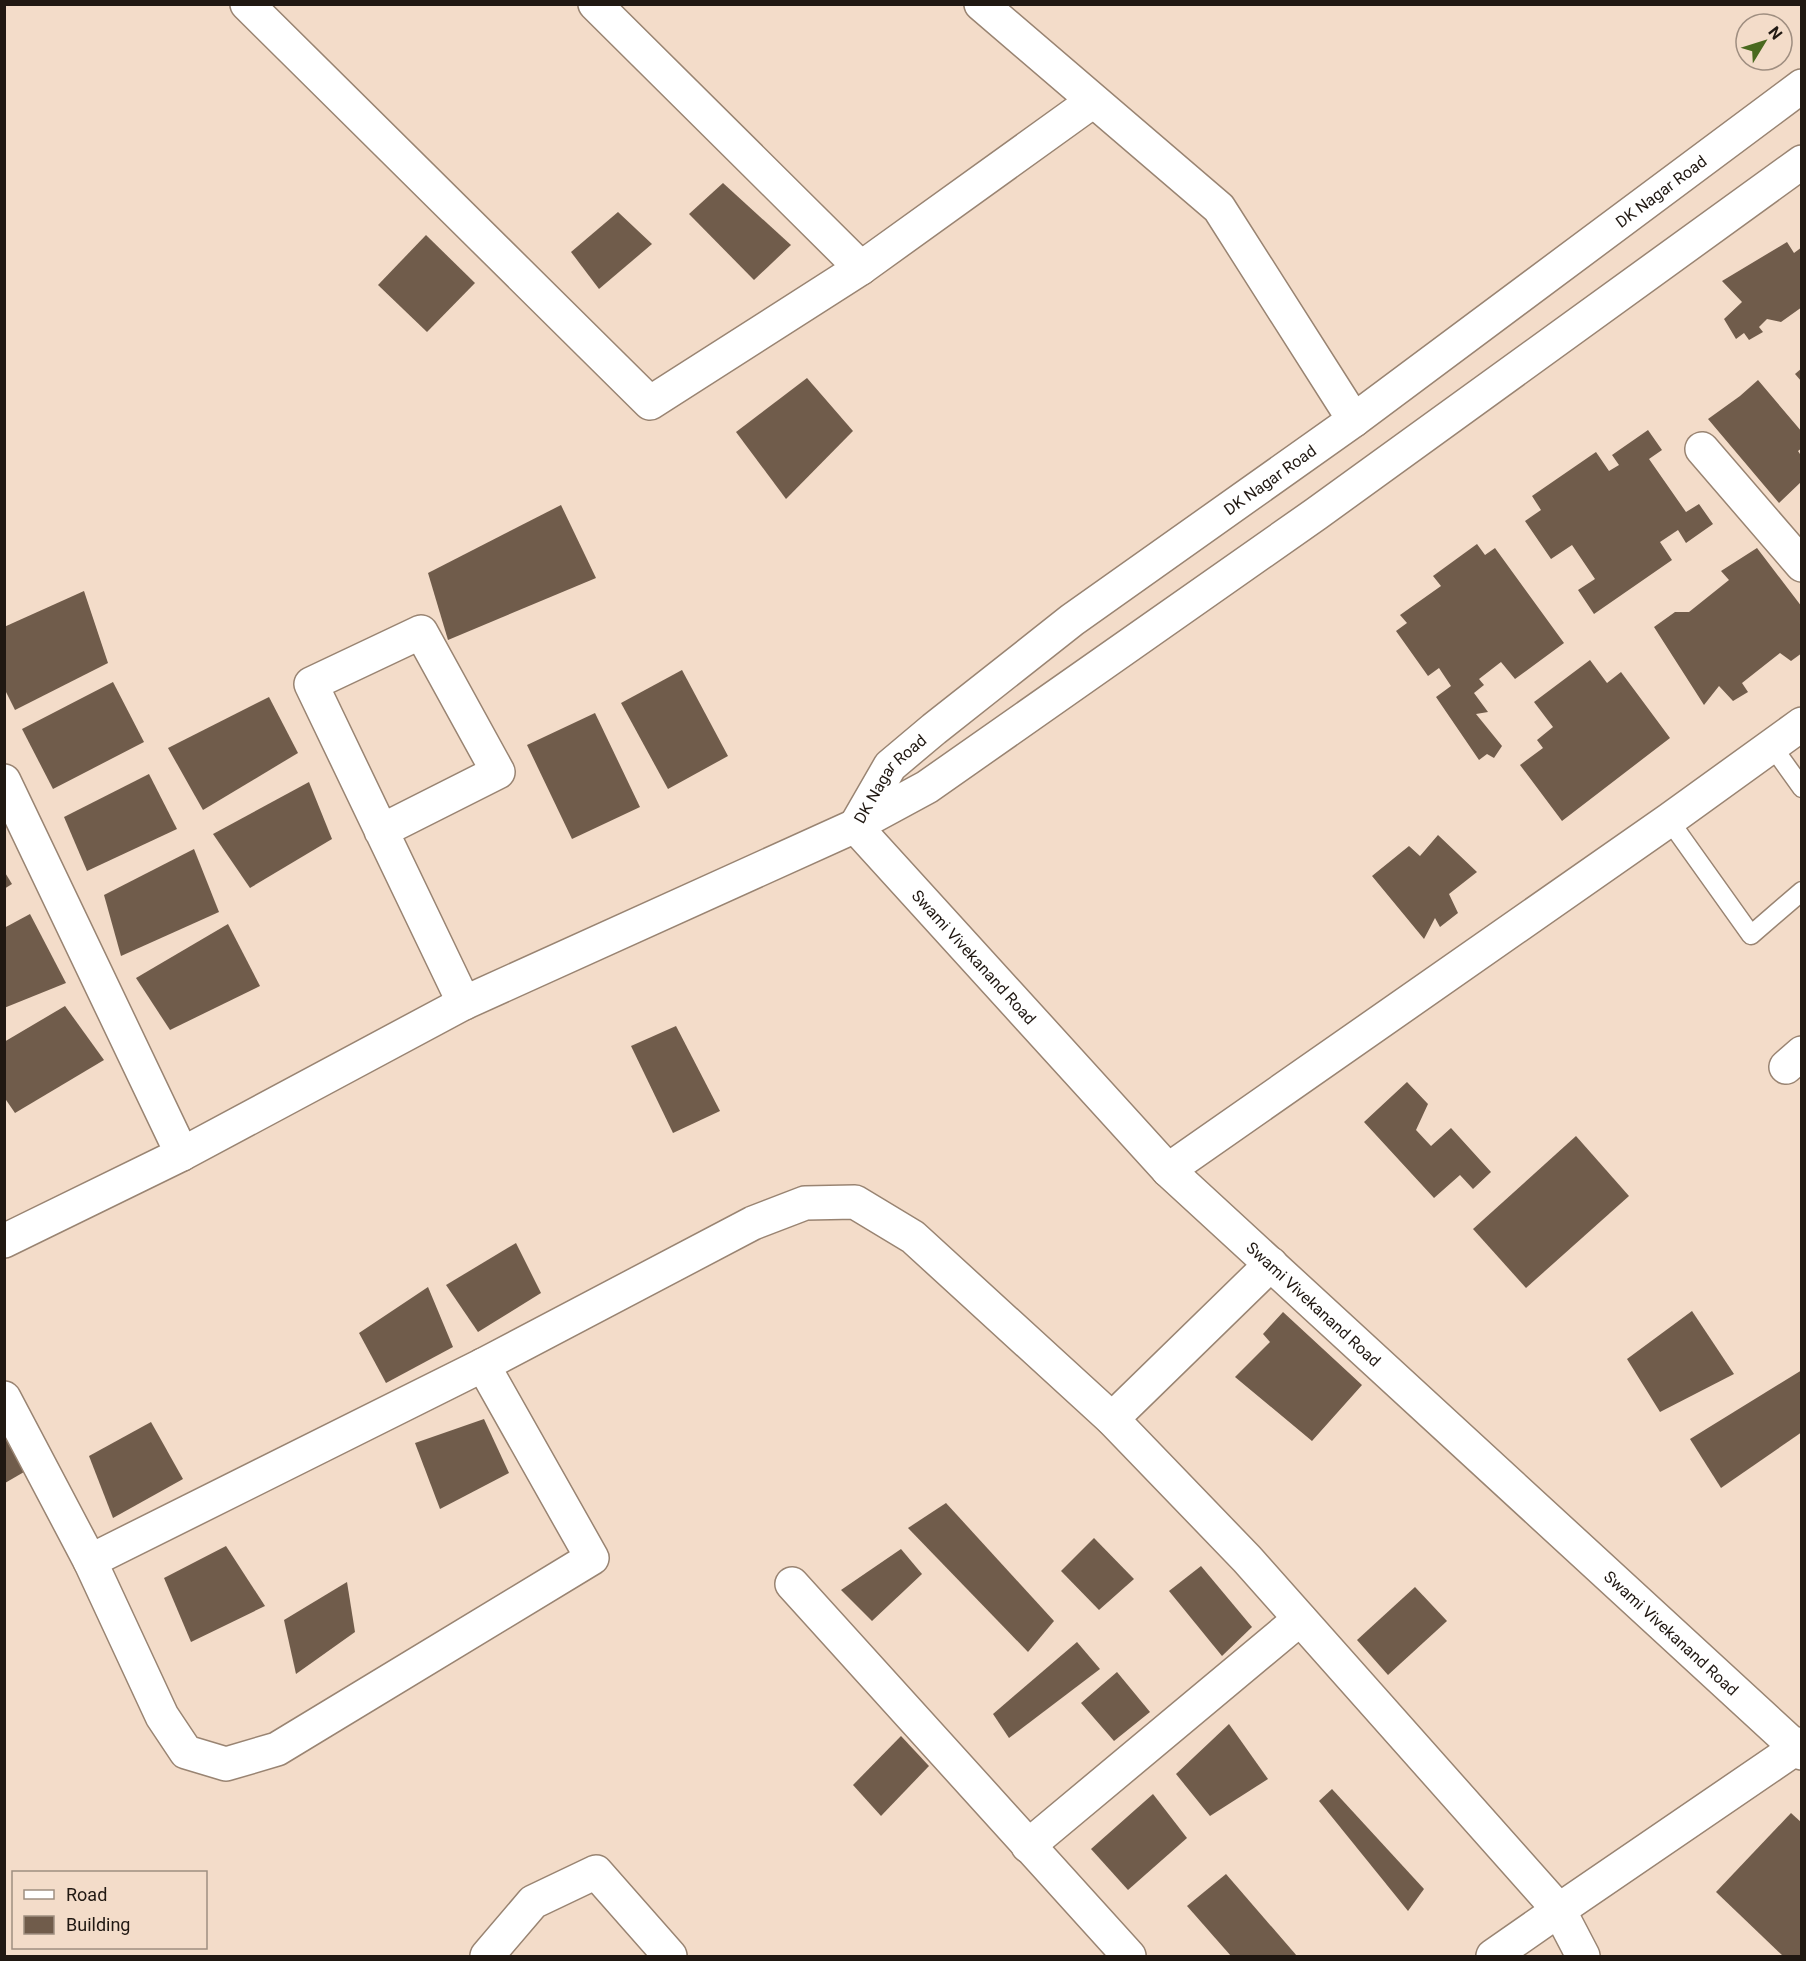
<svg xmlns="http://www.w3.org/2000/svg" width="1806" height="1961" font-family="Roboto,sans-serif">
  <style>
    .building { fill: #705c4b }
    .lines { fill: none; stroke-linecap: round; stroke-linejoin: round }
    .service-casing { stroke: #998472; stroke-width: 21 }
    .minor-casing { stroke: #998472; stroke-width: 36 }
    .tertiary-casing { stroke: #998472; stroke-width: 36 }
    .secondary-casing { stroke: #998472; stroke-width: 36 }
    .service { stroke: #fff; stroke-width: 18 }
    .minor { stroke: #fff; stroke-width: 33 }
    .tertiary { stroke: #fff; stroke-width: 33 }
    .secondary { stroke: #fff; stroke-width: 33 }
    .labels { text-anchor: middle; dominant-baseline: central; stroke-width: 6; stroke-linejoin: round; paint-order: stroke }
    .street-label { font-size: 16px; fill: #201812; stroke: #f3dcc9 }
  </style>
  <rect width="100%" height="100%" fill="#f3dcc9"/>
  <g class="building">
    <path d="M723,183L791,245L754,280L689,214Z"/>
    <path d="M618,212L652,244L599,289L571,252Z"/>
    <path d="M426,235L475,283L427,332L378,285Z"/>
    <path d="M1787,242L1794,253L1802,247V307L1781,322L1767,319L1759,327L1763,332L1749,340L1744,333L1736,339L1724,319L1742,302L1722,281Z"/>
    <path d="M1802,368V382L1795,374Z"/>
    <path d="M807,378L853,431L786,499L736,432Z"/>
    <path d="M1758,380L1802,432V448L1798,451L1802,457V481L1779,503L1708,419L1740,396Z"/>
    <path d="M1648,430L1662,450L1649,459L1686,512L1699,504L1713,524L1686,543L1678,530L1660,542L1672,560L1594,614L1578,590L1595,579L1572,545L1551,559L1525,521L1541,510L1532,496L1596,452L1609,471L1619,465L1612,455Z"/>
    <path d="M561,505L596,578L448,640L428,573Z"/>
    <path d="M1477,544L1485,555L1495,548L1564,643L1515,679L1501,662L1479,679L1484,685L1474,693L1488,712L1476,714L1502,746L1494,758L1487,754L1479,760L1436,697L1451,686L1439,668L1428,676L1396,631L1407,623L1400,615L1441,586L1433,576Z"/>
    <path d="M1757,548L1802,607V653L1791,661L1780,653L1742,683L1748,692L1733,701L1719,686L1704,705L1654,627L1675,612H1689L1729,580L1721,571Z"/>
    <path d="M84,591L108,663L15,710L4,688V627Z"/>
    <path d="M1590,660L1607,683L1621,672L1670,738L1562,821L1520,765L1543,748L1537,740L1553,727L1534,702Z"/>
    <path d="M682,670L728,756L668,789L621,703Z"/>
    <path d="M113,682L144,742L53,789L22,729Z"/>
    <path d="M269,697L298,753L203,810L168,748Z"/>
    <path d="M595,713L640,807L572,839L527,745Z"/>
    <path d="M149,774L177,829L87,871L64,817Z"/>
    <path d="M309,782L332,839L250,888L213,834Z"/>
    <path d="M1438,835L1477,872L1449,894L1458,913L1440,927L1435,918L1424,939L1372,876L1409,846L1420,856Z"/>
    <path d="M194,849L219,912L121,956L104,895Z"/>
    <path d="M4,871L12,884L4,889Z"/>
    <path d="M30,914L66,983L4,1008V928Z"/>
    <path d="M228,924L260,986L170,1030L136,978Z"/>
    <path d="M65,1006L104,1060L15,1113L4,1097V1042Z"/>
    <path d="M676,1026L720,1111L673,1133L631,1046Z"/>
    <path d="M1407,1082L1428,1104L1416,1130L1431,1146L1451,1128L1491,1172L1473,1189L1460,1175L1434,1198L1364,1122Z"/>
    <path d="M1576,1136L1629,1196L1526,1288L1473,1229Z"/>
    <path d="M516,1243L541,1293L478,1332L446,1285Z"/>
    <path d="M428,1287L453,1347L386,1383L359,1333Z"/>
    <path d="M1692,1311L1734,1374L1660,1412L1627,1359Z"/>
    <path d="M1283,1312L1362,1385L1312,1441L1235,1377L1270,1342L1263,1334Z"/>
    <path d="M1802,1370V1432L1721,1488L1690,1439Z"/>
    <path d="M484,1419L509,1473L440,1509L415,1443Z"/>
    <path d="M151,1422L183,1479L113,1518L89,1456Z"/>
    <path d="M5,1438L24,1472L5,1483Z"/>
    <path d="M946,1503L1054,1621L1028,1652L908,1528Z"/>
    <path d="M1094,1538L1134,1579L1099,1610L1061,1571Z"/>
    <path d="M226,1546L265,1606L191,1642L164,1578Z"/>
    <path d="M901,1549L922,1574L872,1621L841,1590Z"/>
    <path d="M1201,1566L1252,1627L1222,1656L1169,1591Z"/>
    <path d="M347,1582L355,1632L296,1674L284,1620Z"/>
    <path d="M1415,1587L1447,1621L1388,1675L1357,1640Z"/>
    <path d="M1077,1642L1100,1669L1009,1738L993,1714Z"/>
    <path d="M1117,1672L1150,1712L1114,1741L1081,1703Z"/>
    <path d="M1229,1724L1268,1779L1210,1816L1176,1774Z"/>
    <path d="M901,1736L929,1766L881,1816L853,1785Z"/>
    <path d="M1332,1789L1424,1889L1408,1911L1319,1801Z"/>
    <path d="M1153,1794L1187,1838L1128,1890L1091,1849Z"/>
    <path d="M1791,1813L1802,1823V1956H1783L1716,1892Z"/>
    <path d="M1226,1874L1297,1956H1231L1187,1906Z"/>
  </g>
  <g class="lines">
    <defs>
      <g id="service">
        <path d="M1772,746L1802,788"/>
        <path d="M1669,820L1751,935L1802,891"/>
      </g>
      <g id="minor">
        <path d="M247,4L650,403L861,268L595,4"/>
        <path d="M981,4L1219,208L1354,420"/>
        <path d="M861,268L1093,101"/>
        <path d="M1702,449L1802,565"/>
        <path d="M4,781L182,1154"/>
        <path d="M381,831L498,772L421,632L311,684L464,1003"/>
        <path d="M1786,1067L1802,1053"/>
        <path d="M1168,1170L1669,820L1802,724"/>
        <path d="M4,1398L90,1561L483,1365L753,1223L805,1203L855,1202L913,1237L1112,1419L1247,1559L1559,1910L1583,1956"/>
        <path d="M1112,1419L1271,1264"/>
        <path d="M90,1561L162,1716L186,1752L226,1764L277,1749L592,1558L483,1365"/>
        <path d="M792,1584L1129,1956"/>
        <path d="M1028,1846L1300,1619"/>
        <path d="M487,1956L533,1902L596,1872L670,1956"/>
        <path d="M1493,1956L1559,1910L1802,1744"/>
      </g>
      <g id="tertiary">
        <path id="s1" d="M855,826L1168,1170L1802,1753"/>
      </g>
      <g id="secondary">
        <path id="s2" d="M856,825L890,766L934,729L1072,620L1354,420L1802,86"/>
        <path d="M4,1241L182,1154L464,1003L855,826L927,787L1316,514L1802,162"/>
      </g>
    </defs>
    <use href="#service" class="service-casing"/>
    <use href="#minor" class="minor-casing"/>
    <use href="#tertiary" class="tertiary-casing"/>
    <use href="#secondary" class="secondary-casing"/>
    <use href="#service" class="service"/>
    <use href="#minor" class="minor"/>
    <use href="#tertiary" class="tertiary"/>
    <use href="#secondary" class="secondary"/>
  </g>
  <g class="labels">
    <g class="street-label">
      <text stroke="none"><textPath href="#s2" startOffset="1030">DK Nagar Road</textPath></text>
      <text stroke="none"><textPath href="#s2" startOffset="544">DK Nagar Road</textPath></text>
      <text stroke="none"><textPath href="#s2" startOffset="58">DK Nagar Road</textPath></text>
      <text stroke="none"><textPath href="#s1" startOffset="177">Swami Vivekanand Road</textPath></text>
      <text stroke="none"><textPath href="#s1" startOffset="663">Swami Vivekanand Road</textPath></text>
      <text stroke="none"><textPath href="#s1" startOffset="1149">Swami Vivekanand Road</textPath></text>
    </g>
  </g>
  <rect width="1806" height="1961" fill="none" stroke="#201812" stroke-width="12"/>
  <rect x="12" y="1871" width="195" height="78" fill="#f3dcc9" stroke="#9f8e80" stroke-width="1.5"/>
  <rect x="24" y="1890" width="30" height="9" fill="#ffffff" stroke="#9f8e80" stroke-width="1.5"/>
  <text x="66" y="1901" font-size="18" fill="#201812">Road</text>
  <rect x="24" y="1916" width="30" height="18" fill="#705c4b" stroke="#9f8e80" stroke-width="1.5"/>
  <text x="66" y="1931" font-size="18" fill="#201812">Building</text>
  <g transform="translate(1764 42) rotate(52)"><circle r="28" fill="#f3dcc9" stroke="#9f8e80" stroke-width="1.5"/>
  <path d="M0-4.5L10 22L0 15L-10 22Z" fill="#49691f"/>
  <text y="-9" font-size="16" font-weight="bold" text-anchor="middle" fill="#201812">N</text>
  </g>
</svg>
